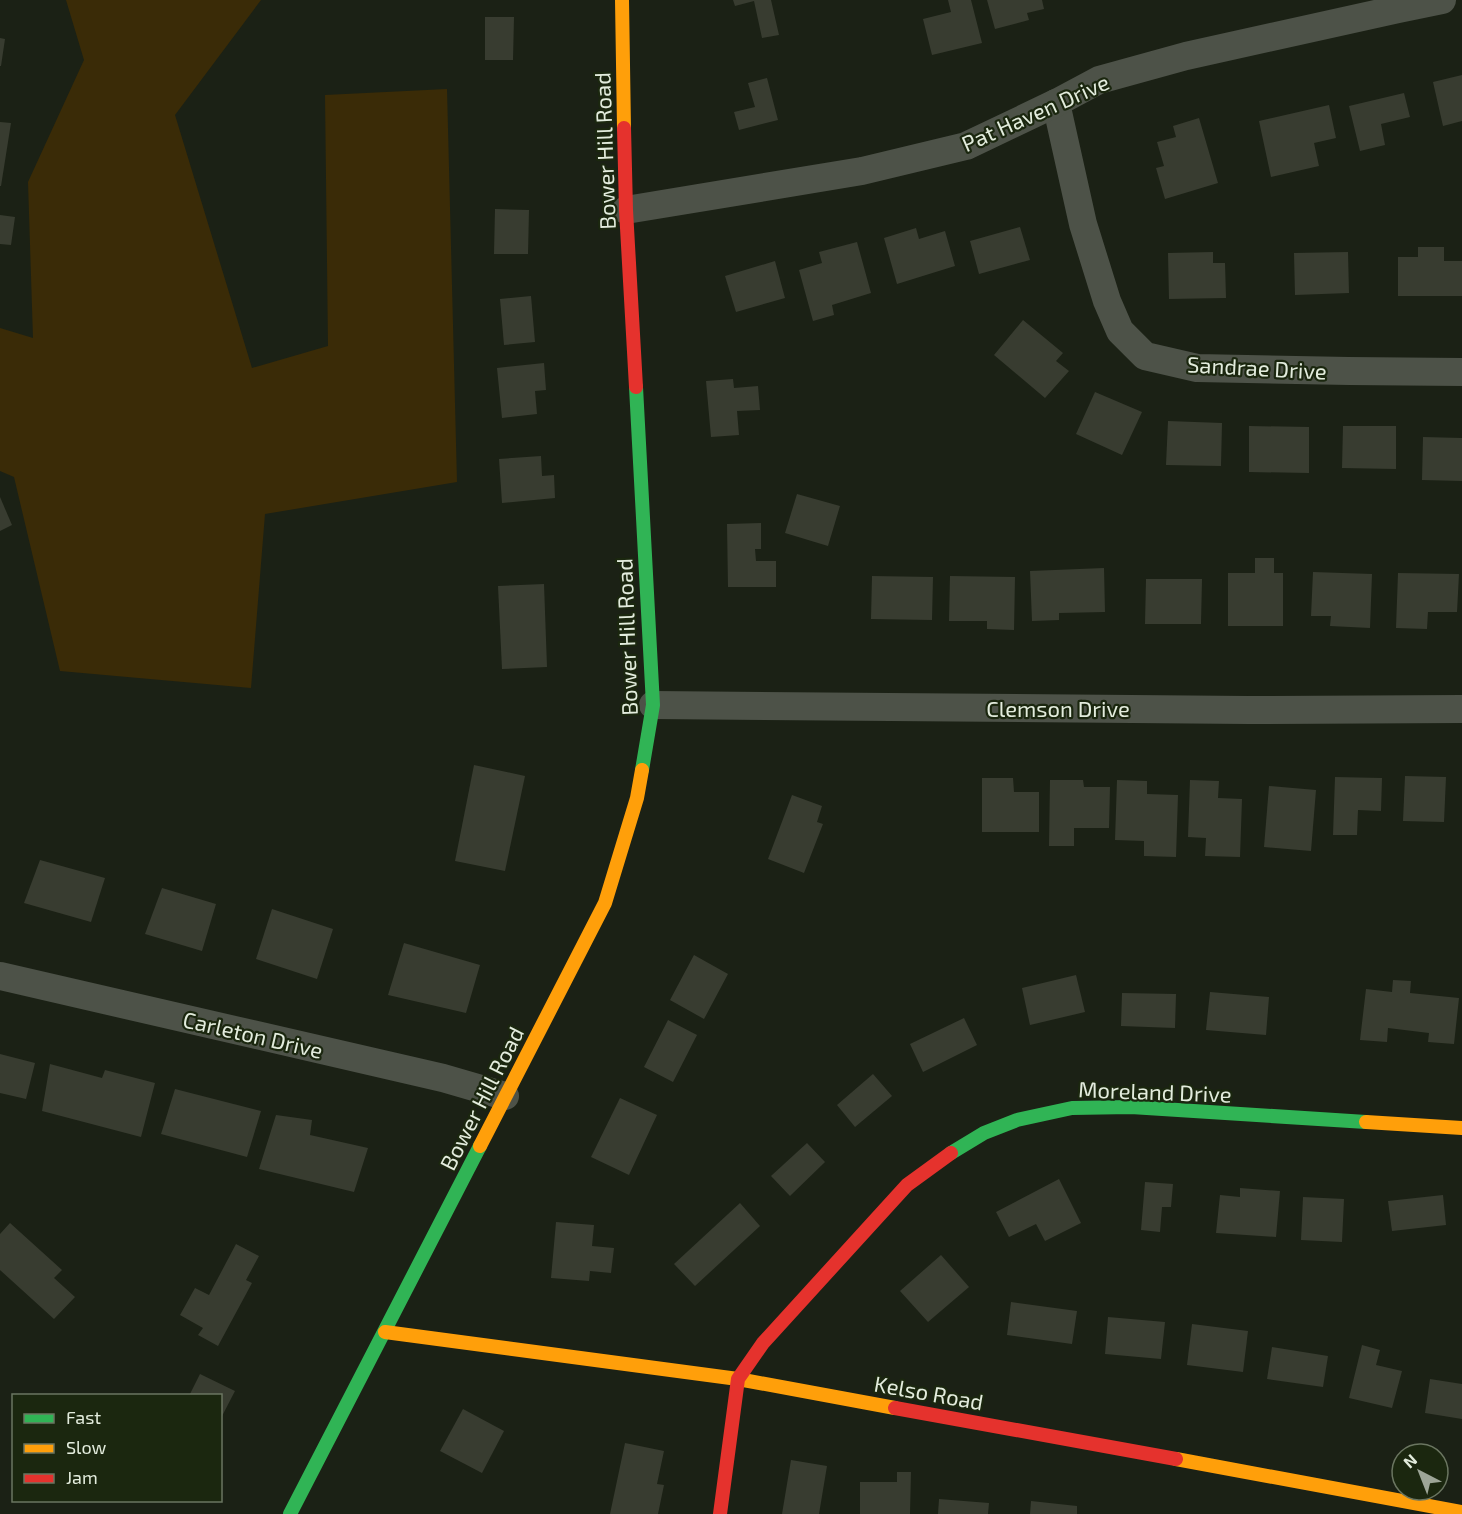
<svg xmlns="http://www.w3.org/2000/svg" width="1462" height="1514" font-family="'Exo 2',sans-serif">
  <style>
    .green { fill: #3a2b07 }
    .building { fill: #383c30 }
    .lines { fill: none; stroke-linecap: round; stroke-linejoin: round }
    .street { stroke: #4d5248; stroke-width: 28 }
    .fast { stroke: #30b455; stroke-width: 14 }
    .slow { stroke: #ff9f0a; stroke-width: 14 }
    .jam { stroke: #e5322d; stroke-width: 14 }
    .labels { text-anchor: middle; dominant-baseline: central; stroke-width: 4.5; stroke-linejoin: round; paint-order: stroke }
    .street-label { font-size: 22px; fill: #e3ecdd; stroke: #1b270f }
  </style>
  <rect width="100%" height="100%" fill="#1b2115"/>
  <path class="green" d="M66,0H261L175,115L252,368L328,346L325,95L447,89L457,482L265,514L251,688L60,671L14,477L0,471V328L33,338L28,182L84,60Z"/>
  <g class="building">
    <path d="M733,0H771L779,35L762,38L754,1L735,6Z"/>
    <path d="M948,0H971L982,43L932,55L923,19L951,12Z"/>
    <path d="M987,0H1042L1044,9L1027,13L1029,20L995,29Z"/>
    <path d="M485,17H514L513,60H485Z"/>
    <path d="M0,38L5,39L1,66H0Z"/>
    <path d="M1462,75V121L1443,126L1433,82Z"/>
    <path d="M767,78L778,120L739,130L734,112L755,107L748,83Z"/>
    <path d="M1404,93L1410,117L1381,124L1385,145L1360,151L1349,106Z"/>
    <path d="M1329,105L1336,138L1314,143L1319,166L1271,177L1259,121Z"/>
    <path d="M1199,118L1218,183L1165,199L1156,168L1164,166L1157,142L1176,137L1173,126Z"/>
    <path d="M0,122L11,123L1,186H0Z"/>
    <path d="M495,209L529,210L528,254H494Z"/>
    <path d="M0,215L15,217L11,245L0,244Z"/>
    <path d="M1020,227L1030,260L979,274L970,241Z"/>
    <path d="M916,228L919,239L945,231L955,266L897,284L884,238Z"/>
    <path d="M857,242L871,293L832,305L834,315L813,321L799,270L822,263L819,252Z"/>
    <path d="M1418,247H1444V261H1462V296H1398V257H1418Z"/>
    <path d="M1213,252V263H1225L1226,298L1169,299L1168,253Z"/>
    <path d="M1348,252L1349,293L1295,295L1294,253Z"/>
    <path d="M775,261L785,298L736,312L725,276Z"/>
    <path d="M531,296L535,342L504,345L500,299Z"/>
    <path d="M1023,320L1063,353L1056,361L1069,371L1045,398L994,355Z"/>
    <path d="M544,363L546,390L535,391L537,414L502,418L497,368Z"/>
    <path d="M733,379L734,388L758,386L760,410L737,411L739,435L711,437L706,381Z"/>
    <path d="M1095,392L1142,412L1122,455L1076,434Z"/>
    <path d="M1168,421L1222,423L1221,466L1166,465Z"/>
    <path d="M1249,426L1309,427V473L1249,472Z"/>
    <path d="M1343,426H1396V469L1342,468Z"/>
    <path d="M1423,437L1462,438V481L1422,480Z"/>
    <path d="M541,456L542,476L554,475L555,498L502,503L499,459Z"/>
    <path d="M797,494L840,506L828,546L785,533Z"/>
    <path d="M0,497L12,525L0,531Z"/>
    <path d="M761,523V549H755L756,561H776V587H728L727,524Z"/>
    <path d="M1255,558H1274V573H1283V626H1228V573H1255Z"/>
    <path d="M1104,568L1105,612L1059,613V620L1032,621L1030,571Z"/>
    <path d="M1313,572L1372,574L1370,628L1330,626L1331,616H1311Z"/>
    <path d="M1398,573L1459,574L1457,612H1428L1427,629L1396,628Z"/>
    <path d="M872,576L933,577L932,620L871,619Z"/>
    <path d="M950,576L1015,577L1014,630L987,629V621H949Z"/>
    <path d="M1146,579H1202L1201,624H1145Z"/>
    <path d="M544,584L547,667L502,669L498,586Z"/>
    <path d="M474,765L525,776L505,871L455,861Z"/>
    <path d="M1405,776L1446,777L1444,822L1403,821Z"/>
    <path d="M1335,777L1382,778L1381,811L1358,810L1357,835H1333Z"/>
    <path d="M982,778H1013L1014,792H1039V832H982Z"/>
    <path d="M1050,780H1083L1084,787H1110L1109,828H1074V846H1049Z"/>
    <path d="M1117,780L1147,781V794L1178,795L1176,857L1144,856V841L1115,840Z"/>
    <path d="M1190,780L1219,781L1218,798L1242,799L1240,857L1205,856L1206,838L1188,837Z"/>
    <path d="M1269,786L1316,790L1311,851L1264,847Z"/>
    <path d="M792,795L822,806L817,822L823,824L804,873L768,859Z"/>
    <path d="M40,860L105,878L91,922L24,903Z"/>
    <path d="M162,888L216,904L202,951L145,934Z"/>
    <path d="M272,909L333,929L317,979L256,959Z"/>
    <path d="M404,943L480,965L466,1013L388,995Z"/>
    <path d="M694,955L728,974L704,1019L670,1000Z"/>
    <path d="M1076,975L1085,1012L1030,1025L1022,988Z"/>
    <path d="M1393,980L1411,981L1410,993L1459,998L1454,1044L1428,1042L1429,1033L1388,1028L1387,1042L1360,1040L1366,989L1392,992Z"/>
    <path d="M1210,992L1269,997L1266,1035L1206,1030Z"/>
    <path d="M1122,993L1176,994L1175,1028L1121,1026Z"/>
    <path d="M964,1018L977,1045L923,1072L910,1044Z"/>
    <path d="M668,1020L697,1035L673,1082L644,1067Z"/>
    <path d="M0,1054L35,1063L26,1099L0,1093Z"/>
    <path d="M50,1064L102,1078L105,1070L155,1083L141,1137L42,1111Z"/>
    <path d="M873,1074L892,1096L855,1127L837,1105Z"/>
    <path d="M175,1089L261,1111L247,1157L161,1134Z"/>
    <path d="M620,1098L657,1115L629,1175L591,1157Z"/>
    <path d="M276,1115L312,1120L310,1135L368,1148L354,1192L259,1169Z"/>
    <path d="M807,1143L825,1162L790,1196L771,1176Z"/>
    <path d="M1059,1179L1081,1223L1045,1241L1036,1224L1009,1237L996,1212Z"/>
    <path d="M1145,1182L1173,1184L1171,1207H1162L1160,1232L1141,1230Z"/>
    <path d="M1240,1188L1280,1191L1276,1237L1216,1233L1220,1195L1240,1197Z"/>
    <path d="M1443,1195L1446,1225L1392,1231L1388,1201Z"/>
    <path d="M1303,1197L1344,1199L1342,1242L1301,1240Z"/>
    <path d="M740,1203L760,1226L695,1286L674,1264Z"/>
    <path d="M556,1222L594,1225L592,1246L614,1248L611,1273L590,1271L589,1281L551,1278Z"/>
    <path d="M10,1223L62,1270L54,1278L75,1297L54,1319L0,1270V1234Z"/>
    <path d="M236,1244L259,1256L246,1280L252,1283L218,1346L198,1335L203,1328L180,1315L195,1288L209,1295Z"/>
    <path d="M941,1255L969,1287L928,1322L900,1291Z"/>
    <path d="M1011,1302L1077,1311L1072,1344L1007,1335Z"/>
    <path d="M1108,1317L1165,1322L1161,1359L1105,1354Z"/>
    <path d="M1192,1324L1248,1331L1243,1372L1187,1365Z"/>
    <path d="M1362,1345L1380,1350L1376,1365L1402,1371L1392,1408L1349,1398Z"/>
    <path d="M1272,1347L1328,1356L1323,1387L1267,1379Z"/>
    <path d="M200,1374L235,1391L220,1420V1396H189Z"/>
    <path d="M1430,1379L1462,1384V1419L1425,1413Z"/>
    <path d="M463,1409L504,1431L482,1473L440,1451Z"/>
    <path d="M625,1443L664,1451L657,1484L664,1485L658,1514H610Z"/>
    <path d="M791,1460L827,1466L819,1514H782Z"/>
    <path d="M897,1472H911L910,1514H860V1482H897Z"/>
    <path d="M939,1499L989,1503L988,1514H938Z"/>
    <path d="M1031,1501L1077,1506V1514H1030Z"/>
  </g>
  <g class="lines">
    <g class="street">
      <path d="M1056,103L1083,224L1107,301L1120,331L1145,356L1197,368L1349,371L1462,372"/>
      <path d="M626,210L862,171L966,146L1056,103L1099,80L1186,56L1398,9L1442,0"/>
      <path d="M653,705L1248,710L1462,709"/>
      <path d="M0,976L443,1078L505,1096"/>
    </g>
    <g class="fast">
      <path d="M636,387L653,705L642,770"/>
      <path d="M951,1153L984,1133L1017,1120L1072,1108L1131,1107L1366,1122"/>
      <path d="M290,1514L480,1146"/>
    </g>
    <g class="slow">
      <path d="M622,0L624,128"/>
      <path d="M1366,1122L1462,1128"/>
      <path d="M480,1146L605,903L637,798L642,770"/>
      <path d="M385,1332L738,1379L895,1408"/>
      <path d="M1176,1459L1462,1512"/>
    </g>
    <g class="jam">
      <path d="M624,128L626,210L636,387"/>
      <path d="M895,1408L1176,1459"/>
      <path d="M720,1514L738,1379L763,1343L907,1185L951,1153"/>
    </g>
  </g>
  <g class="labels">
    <g class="street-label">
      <text transform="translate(1035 112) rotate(-24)">Pat Haven Drive</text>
      <text transform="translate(604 151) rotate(-92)">Bower Hill Road</text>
      <text transform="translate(1257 367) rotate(3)">Sandrae Drive</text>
      <text transform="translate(626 637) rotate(-92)">Bower Hill Road</text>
      <text x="1058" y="708">Clemson Drive</text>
      <text transform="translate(253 1034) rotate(13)">Carleton Drive</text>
      <text transform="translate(1155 1091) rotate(2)">Moreland Drive</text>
      <text transform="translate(481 1098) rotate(-63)">Bower Hill Road</text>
      <text transform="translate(929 1392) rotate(10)">Kelso Road</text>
    </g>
  </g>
  <rect x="12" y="1394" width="210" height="108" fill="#1b270f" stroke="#6b7661" stroke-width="1.5"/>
  <rect x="24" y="1414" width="30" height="9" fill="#30b455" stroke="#6b7661" stroke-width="1.5"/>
  <text x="66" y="1424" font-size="18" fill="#e3ecdd">Fast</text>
  <rect x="24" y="1444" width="30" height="9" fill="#ff9f0a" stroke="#6b7661" stroke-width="1.5"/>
  <text x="66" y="1454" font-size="18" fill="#e3ecdd">Slow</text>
  <rect x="24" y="1474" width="30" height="9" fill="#e5322d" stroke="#6b7661" stroke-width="1.5"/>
  <text x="66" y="1484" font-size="18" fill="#e3ecdd">Jam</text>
  <g transform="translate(1420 1472) rotate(318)"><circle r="28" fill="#1b270f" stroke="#6b7661" stroke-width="1.5"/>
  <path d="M0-4.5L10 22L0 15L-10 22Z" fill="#9da597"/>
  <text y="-9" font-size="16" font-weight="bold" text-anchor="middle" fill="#e3ecdd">N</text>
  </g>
</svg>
